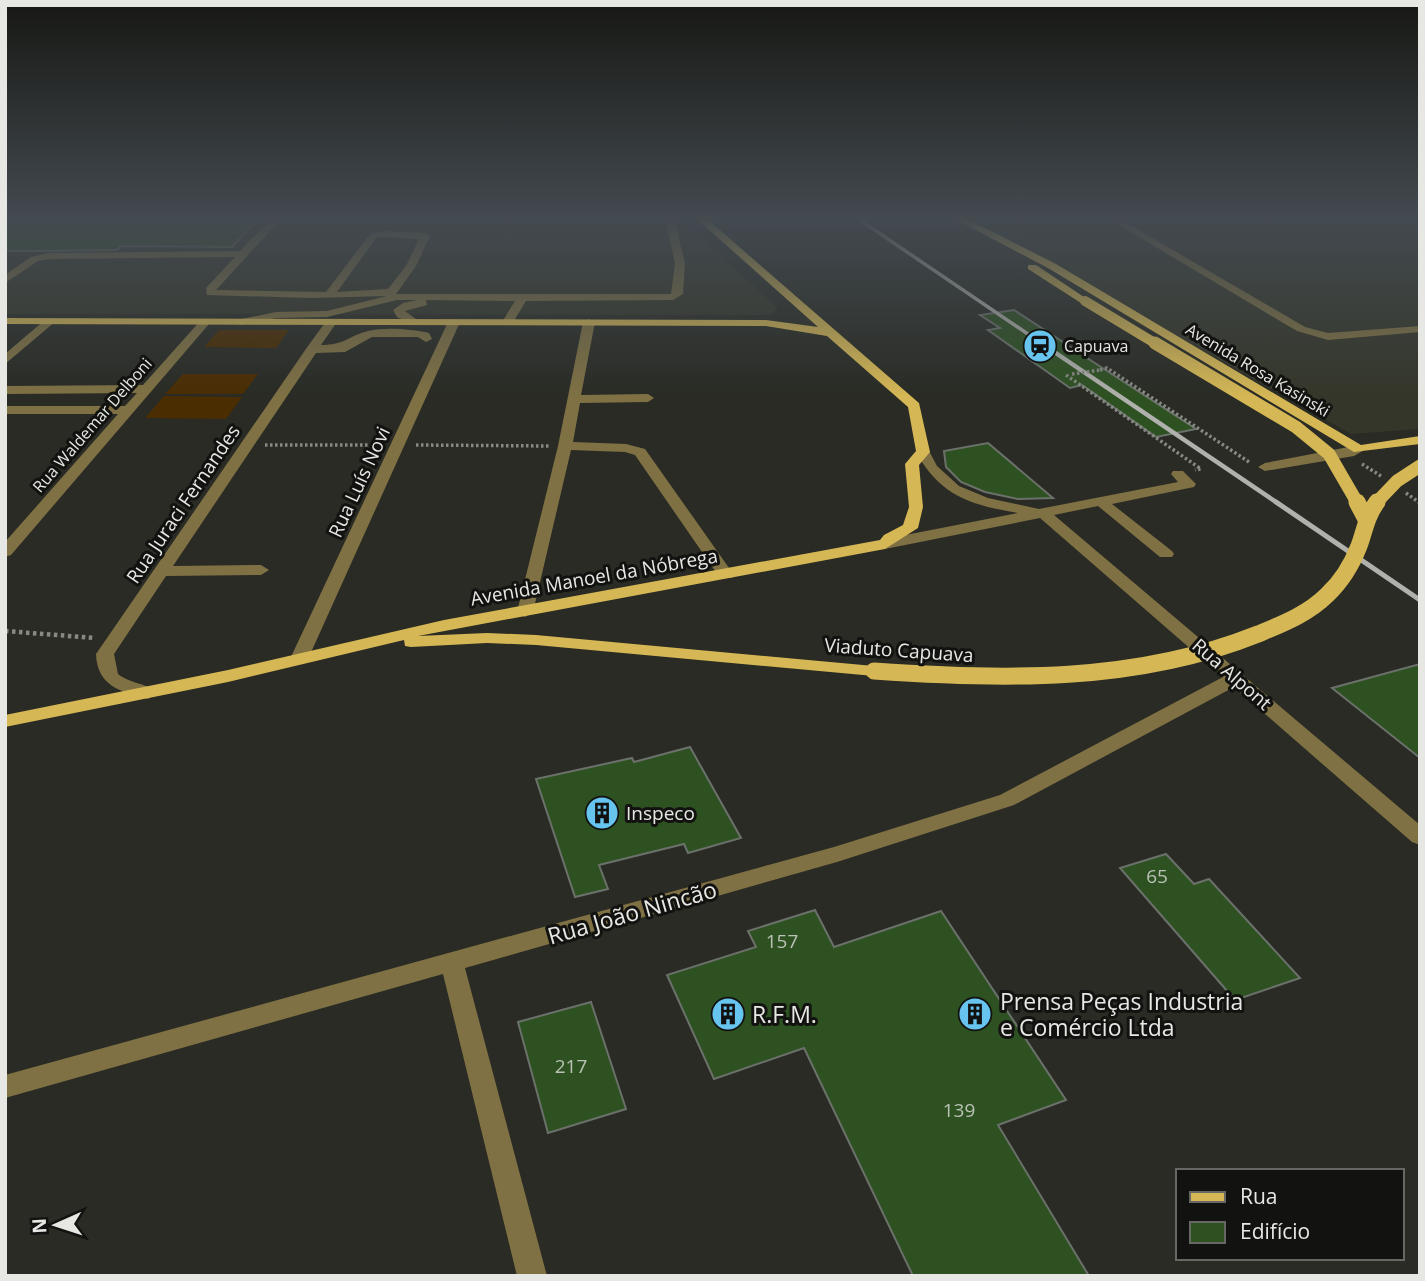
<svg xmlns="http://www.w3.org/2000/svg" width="1425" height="1281" font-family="'Open Sans',sans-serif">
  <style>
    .built { fill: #343629 }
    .green { fill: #4b2d02 }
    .building { fill: #2e5122; stroke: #6b716a; stroke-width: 2 }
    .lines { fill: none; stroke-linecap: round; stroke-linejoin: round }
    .path-far1 { stroke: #878983; stroke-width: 3.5; stroke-dasharray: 2.5 2.5; stroke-linecap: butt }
    .path { stroke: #878983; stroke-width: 4.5; stroke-dasharray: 3.5 3.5; stroke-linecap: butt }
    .minor { fill: #7f7144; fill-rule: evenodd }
    .major { fill: #d5b755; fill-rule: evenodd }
    .rail-far2 { stroke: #b0b1ac; stroke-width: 3.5 }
    .rail-far1 { stroke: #b0b1ac; stroke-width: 4.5 }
    .rail { stroke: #b0b1ac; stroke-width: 5 }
    .path-bridge { stroke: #878983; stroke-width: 3.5; stroke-dasharray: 2.5 2.5; stroke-linecap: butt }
    .major-bridge-far2 { stroke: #d5b755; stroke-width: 10 }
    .major-bridge-far1 { stroke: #d5b755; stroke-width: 13 }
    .major-bridge { stroke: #d5b755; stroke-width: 17 }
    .labels { text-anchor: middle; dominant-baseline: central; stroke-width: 6; stroke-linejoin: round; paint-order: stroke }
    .far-poi-label { font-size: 16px; fill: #e7e8e4; stroke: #121310; text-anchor: start }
    .far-street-label { font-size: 16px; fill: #e7e8e4; stroke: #121310 }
    .street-label { font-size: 19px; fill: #e7e8e4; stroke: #121310 }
    .poi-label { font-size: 19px; fill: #e7e8e4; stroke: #121310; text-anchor: start }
    .near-number-label { font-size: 19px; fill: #b9c2b4 }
    .near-street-label { font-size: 23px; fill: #e7e8e4; stroke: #121310 }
    .near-poi-label { font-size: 23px; fill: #e7e8e4; stroke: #121310; text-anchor: start }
  </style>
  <rect width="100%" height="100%" fill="#292b24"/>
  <g class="built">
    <path d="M5,218H679L778,308L771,315L5,314Z"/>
    <path d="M968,218H1420V429L1351,434Z"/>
  </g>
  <g class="green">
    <path d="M219,330H289L276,348L204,347Z"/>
    <path d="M183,374H258L243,394H165Z"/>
    <path d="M164,396L242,397L226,419L145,418Z"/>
  </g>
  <g class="building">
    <path d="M5,218L157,219L259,218L232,247L121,246L117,250L46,251H5Z"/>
    <path d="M1014,310L1104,369L1196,429L1156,437L1082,385L1070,388L988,330L1000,328L980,315Z"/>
    <path d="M988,443L1053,498L1018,499L985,492L961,482L946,467L944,451Z"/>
    <path d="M1420,664V758L1332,688Z"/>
    <path d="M690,747L741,838L688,853L684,844L599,865L608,889L575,897L536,779L632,758L634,762Z"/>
    <path d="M1166,854L1194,884L1209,879L1300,978L1235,1000L1120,868Z"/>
    <path d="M815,910L834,947L941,911L1066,1100L998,1125L1089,1276H913L804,1048L714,1079L667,975L756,947L748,931Z"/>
    <path d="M591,1002L626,1109L548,1133L518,1022Z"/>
  </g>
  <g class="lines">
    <g class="path-far1">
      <path d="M1100,370L1107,368L1249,462"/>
      <path d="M1066,375L1201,469L1195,470"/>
      <path d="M265,445H379"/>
      <path d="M416,445L550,446"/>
      <path d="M1362,464L1381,476"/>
      <path d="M1406,493L1420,503"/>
    </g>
    <path class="path" d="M5,631L95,638"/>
    <g class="minor">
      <path d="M272,218H282L216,290L326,292L370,234L384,231L425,233L430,236L416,266L396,294H671L675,263L665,218H674L685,263L683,294L673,300L526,301L512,324L508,325L502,322L515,301L426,300L427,305L405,311L420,322L414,325L397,317L393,310L403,303L417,300H397L327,317L276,318L241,325L237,324V320L276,312L327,311L387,296L310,298L207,295L206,288L235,257L49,259L38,261L5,283V275L31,257L49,253L240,251ZM384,237L419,239L406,266L388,289L337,292L376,238Z"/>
      <path d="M1107,218H1118L1305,327L1328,333L1420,326V332L1328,340L1297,331Z"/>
      <path d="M46,319L56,321L5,364V354Z"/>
      <path d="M205,319L209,320V324L11,555L5,557V542L118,414H5V406H125L137,393L5,394V386L143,385L201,320Z"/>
      <path d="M331,319L337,322L321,345C345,345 348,336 368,331C385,327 412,329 429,333L432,339L426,342L418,337H372L345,352L316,353L173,566L261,565L269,570L261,575L166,576L114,654L118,674C130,684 148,683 157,693L148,699C121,692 97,686 96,654L308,346L327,320Z"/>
      <path d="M454,319L460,322L308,659L299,664L293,663L290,659L448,322Z"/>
      <path d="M589,319L595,322L581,395L648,394L654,398L648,402L580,403L573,442L626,444L645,449L734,575L732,578H720L635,455L625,452L571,450L533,612L525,617L517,612L558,446L583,322Z"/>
      <path d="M1359,445L1366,449L1354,456L1265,471L1258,467L1265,463Z"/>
      <path d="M923,448L928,449L937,466L959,486L988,498L1039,509L1178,482L1171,474L1173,471H1183L1196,484L1194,487L1112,504L1172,551L1174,554L1172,557H1160L1098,506L1054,515L1420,825V845L1412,842L1234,687L1014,805L837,862L465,968L547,1276H517L443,974L5,1098V1075L834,847L1000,795L1223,677L1040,518L885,549L879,547L877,544L885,539L1018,513C971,505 940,496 916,452Z"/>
    </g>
    <g class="major">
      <path d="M696,218H706L919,403L930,452L919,465L923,507L918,528L885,549L418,636L487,633L536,635L874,666L883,671L880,675L874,676L536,645L487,643L411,647L405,646L404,640L228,682L5,727V715L228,670L444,620L880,540L884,535L903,525L909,507L905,464L916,451L908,407L827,336L766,326L5,324V318L766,320L818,327Z"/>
      <path d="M953,218H965L1056,264L1361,445L1420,436V444L1354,452L1048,268Z"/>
      <path d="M1028,265H1036L1090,301L1081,303L1028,269Z"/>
    </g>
    <path class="rail-far2" d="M857,218L1044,345"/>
    <path class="rail-far1" d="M1041,343L1279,504"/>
    <path class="rail" d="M1276,502L1420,600"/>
    <path class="path-bridge" d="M1072,374L1100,370"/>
    <path class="major-bridge-far2" d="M1085,301L1158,345"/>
    <g class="major-bridge-far1">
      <path d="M1155,343L1296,427L1329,454L1358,504"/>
      <path d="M1375,504L1397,481L1420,466"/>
    </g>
    <g class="major-bridge">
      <path d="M1357,502L1366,519"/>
      <path d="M874,671C1003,680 1136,683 1258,634C1282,624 1308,614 1327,595C1341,582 1352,564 1359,546C1365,530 1366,517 1377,502"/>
    </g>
  </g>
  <linearGradient id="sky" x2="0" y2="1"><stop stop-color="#171814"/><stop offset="0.55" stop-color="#434a50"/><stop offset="1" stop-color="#434a50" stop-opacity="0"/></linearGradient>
  <rect width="1425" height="397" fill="url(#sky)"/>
  <defs>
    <symbol id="station-disc" viewBox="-11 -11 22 22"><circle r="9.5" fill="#67c4ef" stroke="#121310"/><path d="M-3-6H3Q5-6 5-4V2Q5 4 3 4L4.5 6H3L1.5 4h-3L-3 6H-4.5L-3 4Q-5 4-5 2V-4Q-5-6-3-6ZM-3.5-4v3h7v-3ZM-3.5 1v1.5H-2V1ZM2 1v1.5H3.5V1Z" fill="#111"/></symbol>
    <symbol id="building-disc" viewBox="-11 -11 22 22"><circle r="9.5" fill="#67c4ef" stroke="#121310"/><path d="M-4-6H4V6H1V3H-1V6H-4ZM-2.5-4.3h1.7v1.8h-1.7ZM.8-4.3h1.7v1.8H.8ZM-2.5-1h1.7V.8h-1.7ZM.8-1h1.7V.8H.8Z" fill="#111"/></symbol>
  </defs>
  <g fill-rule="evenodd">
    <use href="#station-disc" x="1021" y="327" width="38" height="38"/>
    <use href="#building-disc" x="583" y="794" width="38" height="38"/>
    <use href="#building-disc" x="709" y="995" width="38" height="38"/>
    <use href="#building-disc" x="956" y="995" width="38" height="38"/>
  </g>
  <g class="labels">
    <g class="far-poi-label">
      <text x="1064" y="346">Capuava</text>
    </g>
    <g class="far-street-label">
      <text transform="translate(1258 370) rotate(31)">Avenida Rosa Kasinski</text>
      <text transform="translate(92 425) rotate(-49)">Rua Waldemar Delboni</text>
    </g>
    <g class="street-label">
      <text transform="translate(359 482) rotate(-65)">Rua Luís Novi</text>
      <text transform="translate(183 504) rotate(-56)">Rua Juraci Fernandes</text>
      <text transform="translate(594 577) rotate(-10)">Avenida Manoel da Nóbrega</text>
      <text transform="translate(899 650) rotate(4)">Viaduto Capuava</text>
      <text transform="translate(1232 674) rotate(41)">Rua Alpont</text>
    </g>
    <g class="poi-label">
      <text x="626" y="813">Inspeco</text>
    </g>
    <g class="near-number-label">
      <text x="1157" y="876">65</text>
      <text x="782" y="941">157</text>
      <text x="571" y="1066">217</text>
      <text x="959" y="1110">139</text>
    </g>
    <g class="near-street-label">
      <text transform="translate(632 912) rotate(-16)">Rua João Nincão</text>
    </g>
    <g class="near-poi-label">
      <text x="1000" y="1001">Prensa Peças Industria<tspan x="1000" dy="26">e Comércio Ltda</tspan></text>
      <text x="752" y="1014">R.F.M.</text>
    </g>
  </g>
  <rect width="1425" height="1281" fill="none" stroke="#e7e8e4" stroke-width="14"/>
  <rect x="1176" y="1169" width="228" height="91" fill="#121310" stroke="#676865" stroke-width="2"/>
  <rect x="1190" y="1192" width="35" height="10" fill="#d5b755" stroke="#676865" stroke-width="2"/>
  <text x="1240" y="1204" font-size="21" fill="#e7e8e4">Rua</text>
  <rect x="1190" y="1222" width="35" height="21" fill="#2e5122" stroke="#676865" stroke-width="2"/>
  <text x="1240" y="1239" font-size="21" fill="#e7e8e4">Edifício</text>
  <g transform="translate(56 1225) rotate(267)" stroke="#121310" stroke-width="5" paint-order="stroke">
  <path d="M0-5L12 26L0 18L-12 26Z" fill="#e7e8e4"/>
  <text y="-10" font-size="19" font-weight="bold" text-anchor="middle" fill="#e7e8e4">N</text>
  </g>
</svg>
